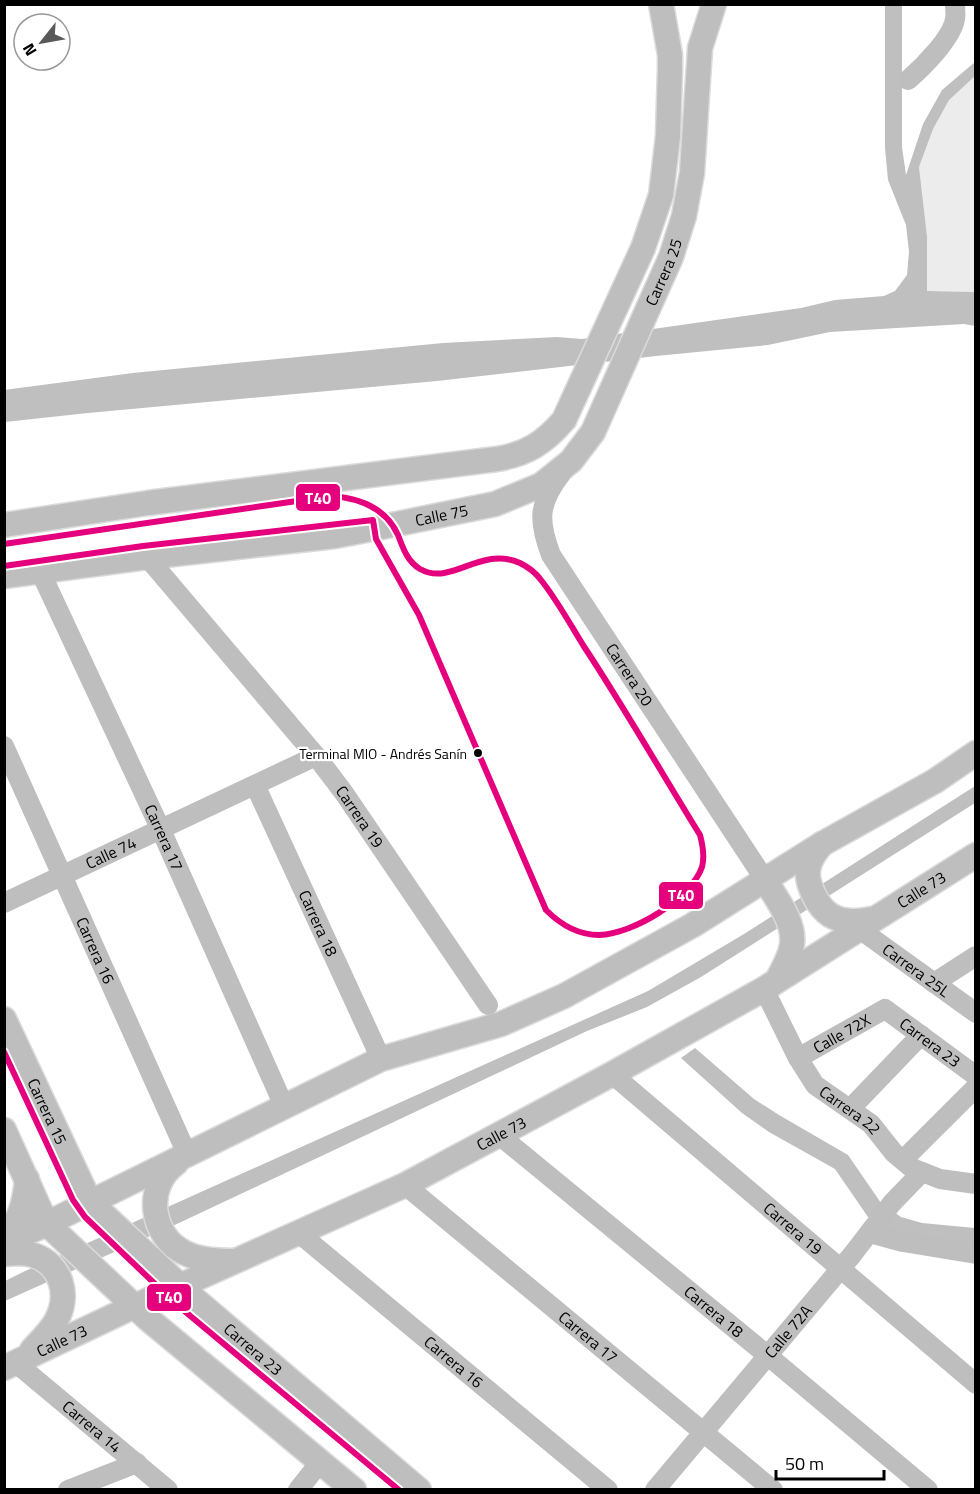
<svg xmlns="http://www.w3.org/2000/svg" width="980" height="1494" font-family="'Titillium Web',sans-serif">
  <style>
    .green { fill: #ececec }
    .water { fill: #bfbfbf }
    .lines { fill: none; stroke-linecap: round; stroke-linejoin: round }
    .major-casing { stroke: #dbdbdb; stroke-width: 27 }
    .minor { stroke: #bebebe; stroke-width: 20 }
    .major { stroke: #bebebe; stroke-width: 24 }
    .bus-1-casing { stroke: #fff; stroke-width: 10 }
    .bus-1 { stroke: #e5007d; stroke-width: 6 }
    .bus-dot { fill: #000; stroke: #fff; stroke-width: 2 }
    .labels { text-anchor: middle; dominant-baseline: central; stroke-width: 4.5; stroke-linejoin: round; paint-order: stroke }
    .bus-label { font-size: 14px; fill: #000; stroke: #fff; text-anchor: end }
    .street-label { font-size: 16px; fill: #000; stroke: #fff }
    .line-badge { stroke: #fff; stroke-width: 2 }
    .badge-label { font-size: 16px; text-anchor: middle; font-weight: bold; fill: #fff }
  </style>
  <rect width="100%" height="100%" fill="#fff"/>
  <path class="green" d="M975,76V292L927,291V236L919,167L933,128L949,99Z"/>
  <g class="water">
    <path d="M885,5H902V147L906,175L923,124L942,90L975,62V76L949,100L933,129L919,167L927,236V291L975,292V326L964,324L830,332L768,345L656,356L437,381L88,413L5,422L4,390L133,373L443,343L557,337L582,339L801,308L835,300L884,296L895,291L907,275L909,252L906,225L888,180L885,148Z"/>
    <path d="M975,786V803L701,977L647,1007L587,1031L179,1223L5,1301V1281L23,1272L648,991L744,934Z"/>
    <path d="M695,1048L754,1099L779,1115L848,1155L881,1203L901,1217L922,1223L975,1228V1247L894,1235L868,1217L835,1169L769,1132L742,1113L681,1058Z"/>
  </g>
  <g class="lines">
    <defs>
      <g id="major">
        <path d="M4,525L148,503L497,459C527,454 544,443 564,420L643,248L661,195L668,136L670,69V55L661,4"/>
        <path id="s16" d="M4,576L147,557L335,536L392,525L495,504L541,485L571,461L593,432L671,257L684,216L692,173L700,48L714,4"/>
        <path d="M822,844C804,864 804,878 817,901C821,907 826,914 834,917C846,923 859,921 872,919"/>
        <path d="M765,880C776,898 795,922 792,944C791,956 783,968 778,979"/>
        <path id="s17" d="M4,1019L90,1202L192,1297L419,1490"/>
        <path d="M4,1130L46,1223L147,1318L354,1490"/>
        <path d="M176,1163C144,1186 150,1236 185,1253C199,1260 217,1261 232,1261"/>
        <path d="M4,1239C20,1222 25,1201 27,1179"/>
        <path d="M4,1242L38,1228L381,1059L501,1024L564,996L693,925L822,844L935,781L976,753"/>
        <path d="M4,1254C14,1253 24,1252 33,1255C62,1264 70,1296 56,1321C50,1332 40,1341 32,1350"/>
        <path id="s18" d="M4,1368L124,1311L405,1185L612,1074L764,989L976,855"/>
      </g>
    </defs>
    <use href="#major" class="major-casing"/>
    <g class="minor">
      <path d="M908,80C923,67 952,38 955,19C956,15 955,9 955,4"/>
      <path id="s1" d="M561,474C538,504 538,521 551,555L765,880"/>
      <path id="s2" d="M147,557L316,756L344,793L488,1005"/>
      <path id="s3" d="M40,571L161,830L284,1106"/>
      <path id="s4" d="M4,746L187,1154"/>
      <path id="s5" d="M255,785L381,1059"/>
      <path id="s6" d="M4,903L316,756"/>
      <path id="s7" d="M858,928L976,1013"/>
      <path d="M934,983L976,956"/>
      <path id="s8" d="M764,989L798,1058L815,1085L871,1124L894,1153L912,1168L940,1179L976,1184"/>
      <path id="s9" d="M798,1058L885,1009L976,1076"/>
      <path id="s10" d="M612,1074L976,1384"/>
      <path d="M850,1109L921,1035"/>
      <path id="s11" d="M499,1135L767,1355L928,1490"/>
      <path d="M903,1160L976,1087"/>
      <path id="s12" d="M405,1185L773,1490"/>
      <path d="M870,1233L903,1242L976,1254"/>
      <path id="s13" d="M300,1234L608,1490"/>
      <path id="s14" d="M16,1363L168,1490"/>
      <path d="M68,1490L137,1463"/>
      <path d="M298,1490L321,1461"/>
      <path id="s15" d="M655,1490L852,1255L892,1203L922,1172"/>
    </g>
    <use href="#major" class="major"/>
    <defs>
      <g id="bus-1">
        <path d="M4,544L331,496C359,498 386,508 398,535C403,548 407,561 420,569C452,587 480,545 520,563C528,567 536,573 541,580C557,600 570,624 583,645C624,707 661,772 700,835C703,846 705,856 702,867C691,899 633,934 599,935C578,935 560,924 546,910L419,615L376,539L373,520L143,546L4,566"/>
        <path d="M4,1052L73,1200L85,1217L176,1304L399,1490"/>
      </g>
    </defs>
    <use href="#bus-1" class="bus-1-casing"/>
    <use href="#bus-1" class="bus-1"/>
  </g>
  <circle class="bus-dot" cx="478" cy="753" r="5"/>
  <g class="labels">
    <g class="bus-label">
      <text x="467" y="753">Terminal MIO - Andrés Sanín</text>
    </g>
    <g class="street-label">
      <text stroke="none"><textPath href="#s16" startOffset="796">Carrera 25</textPath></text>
      <text stroke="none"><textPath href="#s16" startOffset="442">Calle 75</textPath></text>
      <text stroke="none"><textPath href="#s1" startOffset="230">Carrera 20</textPath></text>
      <text stroke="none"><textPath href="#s2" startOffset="336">Carrera 19</textPath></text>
      <text stroke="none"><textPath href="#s3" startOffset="294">Carrera 17</textPath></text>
      <text stroke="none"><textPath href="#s6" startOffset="118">Calle 74</textPath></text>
      <text stroke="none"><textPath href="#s18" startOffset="1036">Calle 73</textPath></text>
      <text stroke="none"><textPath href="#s5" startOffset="152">Carrera 18</textPath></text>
      <text stroke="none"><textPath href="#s4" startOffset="224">Carrera 16</textPath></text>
      <text stroke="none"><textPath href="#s7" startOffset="72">Carrera 25L</textPath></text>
      <text stroke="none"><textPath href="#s9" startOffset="50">Calle 72X</textPath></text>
      <text stroke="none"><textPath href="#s9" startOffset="156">Carrera 23</textPath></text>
      <text stroke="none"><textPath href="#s17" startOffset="102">Carrera 15</textPath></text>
      <text stroke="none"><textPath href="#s8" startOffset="152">Carrera 22</textPath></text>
      <text stroke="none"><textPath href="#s18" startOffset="550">Calle 73</textPath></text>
      <text stroke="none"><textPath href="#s10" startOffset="238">Carrera 19</textPath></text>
      <text stroke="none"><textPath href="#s11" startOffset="278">Carrera 18</textPath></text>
      <text stroke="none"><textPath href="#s15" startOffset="207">Calle 72A</textPath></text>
      <text stroke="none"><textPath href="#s12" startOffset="238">Carrera 17</textPath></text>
      <text stroke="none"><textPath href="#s18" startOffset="64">Calle 73</textPath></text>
      <text stroke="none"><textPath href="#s17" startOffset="422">Carrera 23</textPath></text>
      <text stroke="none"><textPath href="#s13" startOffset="200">Carrera 16</textPath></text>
      <text stroke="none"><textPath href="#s14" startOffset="99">Carrera 14</textPath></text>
    </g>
  </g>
  <g class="line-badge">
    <rect x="295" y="483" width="46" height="29" rx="6" fill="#e5007d"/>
    <rect x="658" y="881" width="46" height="29" rx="6" fill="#e5007d"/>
    <rect x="146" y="1283" width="46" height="29" rx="6" fill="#e5007d"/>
  </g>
  <g class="badge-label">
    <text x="318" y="504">T40</text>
    <text x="681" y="901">T40</text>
    <text x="169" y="1303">T40</text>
  </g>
  <rect width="980" height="1494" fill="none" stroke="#000000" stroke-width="12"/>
  <g transform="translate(42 42) rotate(239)"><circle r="28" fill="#ffffff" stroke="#999999" stroke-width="1.5"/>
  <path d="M0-4.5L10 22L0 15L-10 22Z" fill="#595959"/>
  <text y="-9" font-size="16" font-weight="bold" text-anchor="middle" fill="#000000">N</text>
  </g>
  <path d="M776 1470v9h108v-9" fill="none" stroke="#000000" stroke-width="3"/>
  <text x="785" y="1470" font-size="18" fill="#000000" stroke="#ffffff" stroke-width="4.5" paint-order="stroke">50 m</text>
</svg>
